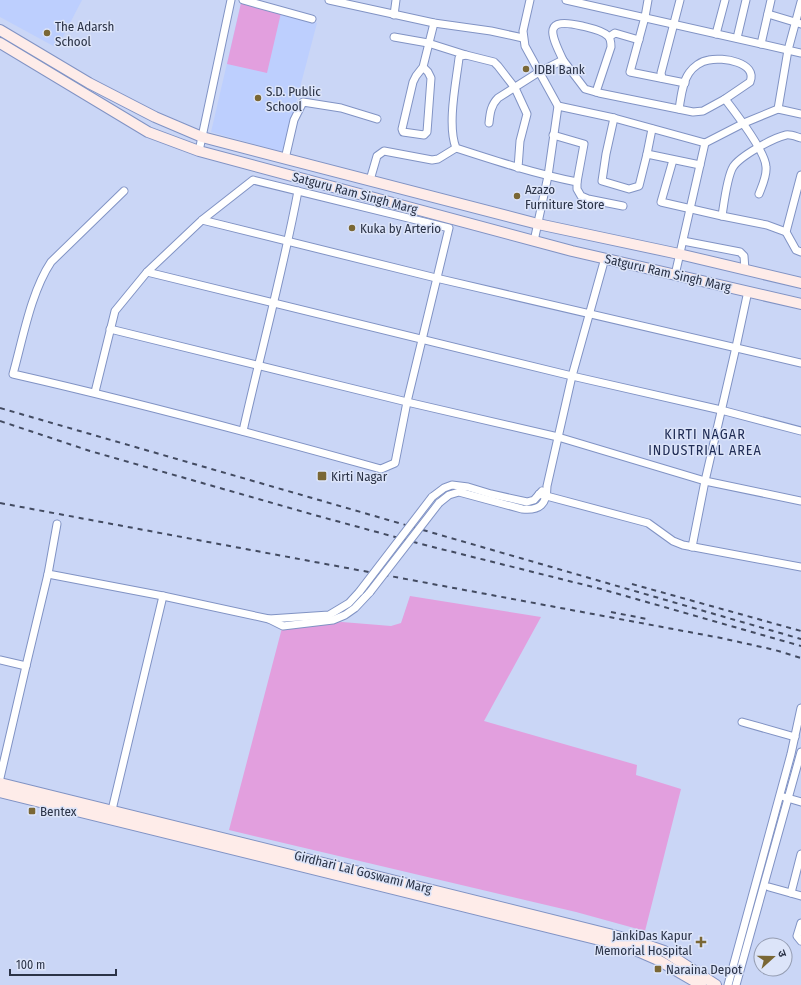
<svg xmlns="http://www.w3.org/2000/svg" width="801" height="985" font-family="'Fira Sans Condensed','Noto Sans Devanagari',sans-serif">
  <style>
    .built { fill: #bdcffe }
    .green { fill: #e29fde }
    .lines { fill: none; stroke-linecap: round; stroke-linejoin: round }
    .street-casing { stroke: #8193c4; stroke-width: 9 }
    .secondary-casing { stroke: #8193c4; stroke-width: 12 }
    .street { stroke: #fff; stroke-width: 7 }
    .secondary { stroke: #feece9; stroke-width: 10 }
    .rail { stroke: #434b61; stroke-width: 2; stroke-dasharray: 5 5; stroke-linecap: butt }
    .street-bridge-casing { stroke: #8193c4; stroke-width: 9; stroke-linecap: butt }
    .street-bridge { stroke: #fff; stroke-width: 7 }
    .poi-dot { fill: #7a6735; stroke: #dce4f9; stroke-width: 1.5 }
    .labels { text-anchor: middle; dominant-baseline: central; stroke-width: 3; stroke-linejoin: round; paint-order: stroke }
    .poi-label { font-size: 13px; fill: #2b3347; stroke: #dce4f9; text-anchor: start }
    .street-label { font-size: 13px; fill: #2b3347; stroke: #dce4f9 }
    .neighbourhood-label { font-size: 14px; letter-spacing: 1px; fill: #202d56; stroke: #dce4f9 }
  </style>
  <rect width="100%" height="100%" fill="#cad6f6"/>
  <g class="built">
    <path d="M0,0H82L57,48L0,17Z"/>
    <path d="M241,3L317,23L283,152L211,132Z"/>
  </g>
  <g class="green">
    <path d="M241,3L281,13L267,73L227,64Z"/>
    <path d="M410,596L541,617L484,721L637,765L636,775L681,789L645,931L576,912L229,830L282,628L342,622L391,626L401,623Z"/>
  </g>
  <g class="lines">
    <defs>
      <g id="street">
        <path d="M243,0L312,19"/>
        <path d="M329,0L434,23L491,31L523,38"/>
        <path d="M530,0L523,31L525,46L558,106L548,176L534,241"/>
        <path d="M566,0L801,53"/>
        <path d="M648,0L645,17L630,72L685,83"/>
        <path d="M768,14L801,24"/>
        <path d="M394,15L396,0"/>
        <path d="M716,34L725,0"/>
        <path d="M394,37L428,43L466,55"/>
        <path d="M609,37L615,33L639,40"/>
        <path d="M737,38L746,0"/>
        <path d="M761,44L771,0"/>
        <path d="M563,60C550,33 543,17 582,26C590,28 602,30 608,36C611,39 611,43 611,47L596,92"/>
        <path d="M423,67L428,72L431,78L427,132L424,135L403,132L402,129L413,82L416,76L423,67L434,23"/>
        <path d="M662,78L661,73L680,0"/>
        <path d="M558,106L614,118L705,143L744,123L778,109L788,50L801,2"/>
        <path d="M679,109C681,98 682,83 689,73C693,67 701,61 709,60C722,57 758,62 750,82L725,99"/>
        <path d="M778,109L801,114"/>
        <path d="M614,118L606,154L602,181L629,189L639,186L647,154L700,165"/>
        <path d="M489,123C490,113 491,105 498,98L539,72L563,60L585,89L599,93L693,112L703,111L725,99C735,112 766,152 766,167C767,176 762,186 759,194"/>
        <path d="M553,135L584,144L577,182"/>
        <path d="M199,151L231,0"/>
        <path d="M647,154L652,129"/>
        <path d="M285,159L294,120L303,102L341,108L377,119"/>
        <path d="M673,160L661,202L722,216"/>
        <path d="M518,168L520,141L527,114L515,88L498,66L494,62L466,55L461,56L459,58C456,83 447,125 456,148C496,161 536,174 577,182V189L581,196L588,199L623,206"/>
        <path d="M801,175L786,232L796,250L801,252"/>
        <path d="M370,180L377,156L384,151L432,160L438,159L456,148"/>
        <path d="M202,220L436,278L801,363"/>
        <path d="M786,232L767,225L722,216C724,203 727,177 733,167C740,156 773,138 786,135C790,134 797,137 801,138"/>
        <path d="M683,241L740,252L744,256L745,270"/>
        <path d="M147,272L572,376L721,410L801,431"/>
        <path d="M675,275L705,143"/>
        <path d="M110,329L407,402L558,437L705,481L801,501"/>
        <path d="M95,392L115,311L147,272L202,220L253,180L449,228L407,402L395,463L381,469C259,435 136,402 13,374C23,338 31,292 51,262L124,191"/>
        <path d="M243,431C261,351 283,271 298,191"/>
        <path d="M539,494L648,523L673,541L683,545L801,567"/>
        <path d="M432,497L444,488L452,485L468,487L491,494L527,502L534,500L542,491"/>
        <path d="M439,503L449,495L459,492L522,509C540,511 547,504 547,486L572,376L605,258"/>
        <path d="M57,524L48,574L163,596"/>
        <path d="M692,547L705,481L736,347L748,291"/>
        <path d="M269,619L329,615L349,603L360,591"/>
        <path d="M0,660L26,666L48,574"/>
        <path d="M742,722L795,737"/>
        <path d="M0,778L26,666"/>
        <path d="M784,797L801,802"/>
        <path d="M111,814L163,596L269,619L283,626L333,620L345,615L355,608L370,592"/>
        <path d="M769,887L801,896"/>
        <path d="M791,893L801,854"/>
        <path d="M801,923L797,936L801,941"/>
        <path d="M728,985L791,754L801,708"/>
        <path d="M736,985L801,752"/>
      </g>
      <g id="secondary">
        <path d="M0,30L89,83L155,117L202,137L538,224L679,254L801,283"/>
        <path d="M0,43L148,132L199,151L572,251L801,304"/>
        <path d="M0,783L629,939L664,951L716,985"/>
        <path d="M0,792L628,947L658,960L701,985"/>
      </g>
    </defs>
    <use href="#street" class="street-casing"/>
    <use href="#secondary" class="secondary-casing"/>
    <use href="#street" class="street"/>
    <use href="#secondary" class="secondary"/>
    <g class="rail">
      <path d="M0,408L801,639"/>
      <path d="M0,421L90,451L318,516L421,544L601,589L801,646"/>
      <path d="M0,503L721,638L775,650L801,658"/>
      <path d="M632,584L801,631"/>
      <path d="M611,612L647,619"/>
    </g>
    <defs>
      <g id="street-bridge">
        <path d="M360,591L432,497"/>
        <path d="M370,592L439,503"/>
      </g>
    </defs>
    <use href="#street-bridge" class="street-bridge-casing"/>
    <use href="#street-bridge" class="street-bridge"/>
  </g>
  <g class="poi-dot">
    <circle cx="47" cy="33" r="4"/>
    <circle cx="526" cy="69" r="4"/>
    <circle cx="258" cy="98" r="4"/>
    <circle cx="517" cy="196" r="4"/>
    <circle cx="352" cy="228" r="4"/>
    <rect x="317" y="471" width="10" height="10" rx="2"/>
    <rect x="28" y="807" width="8" height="8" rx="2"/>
    <path d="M699 936h4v4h4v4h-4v4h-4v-4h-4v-4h4z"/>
    <rect x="654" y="965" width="8" height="8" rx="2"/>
  </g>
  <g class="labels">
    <g class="poi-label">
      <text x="55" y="26">The Adarsh<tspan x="55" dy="15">School</tspan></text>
      <text x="534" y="69">IDBI Bank</text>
      <text x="266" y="91">S.D. Public<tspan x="266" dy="15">School</tspan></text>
      <text x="525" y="189">Azazo<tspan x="525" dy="15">Furniture Store</tspan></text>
      <text x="360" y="228">Kuka by Arterio</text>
      <text x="331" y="476">Kirti Nagar</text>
      <text x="40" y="811">Bentex</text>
      <text x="692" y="935" text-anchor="end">JankiDas Kapur<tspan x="692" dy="15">Memorial Hospital</tspan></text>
      <text x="666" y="969">Naraina Depot</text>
    </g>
    <g class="street-label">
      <text transform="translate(355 193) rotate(15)">Satguru Ram Singh Marg</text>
      <text transform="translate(668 273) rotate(13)">Satguru Ram Singh Marg</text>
      <text transform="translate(363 872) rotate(14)">Girdhari Lal Goswami Marg</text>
    </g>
    <g class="neighbourhood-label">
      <text x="705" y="434">KIRTI NAGAR<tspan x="705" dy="16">INDUSTRIAL AREA</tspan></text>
    </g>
  </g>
  <g transform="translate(773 957) rotate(69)"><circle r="19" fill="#dce4f9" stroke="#959db2"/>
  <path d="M0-3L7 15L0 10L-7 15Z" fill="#7a6735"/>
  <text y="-6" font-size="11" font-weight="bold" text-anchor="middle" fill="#2b3347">उ</text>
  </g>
  <path d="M10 969v6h106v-6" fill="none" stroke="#2b3347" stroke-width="2"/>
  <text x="16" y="969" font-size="12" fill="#2b3347" stroke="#dce4f9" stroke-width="3" paint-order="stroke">100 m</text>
</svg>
